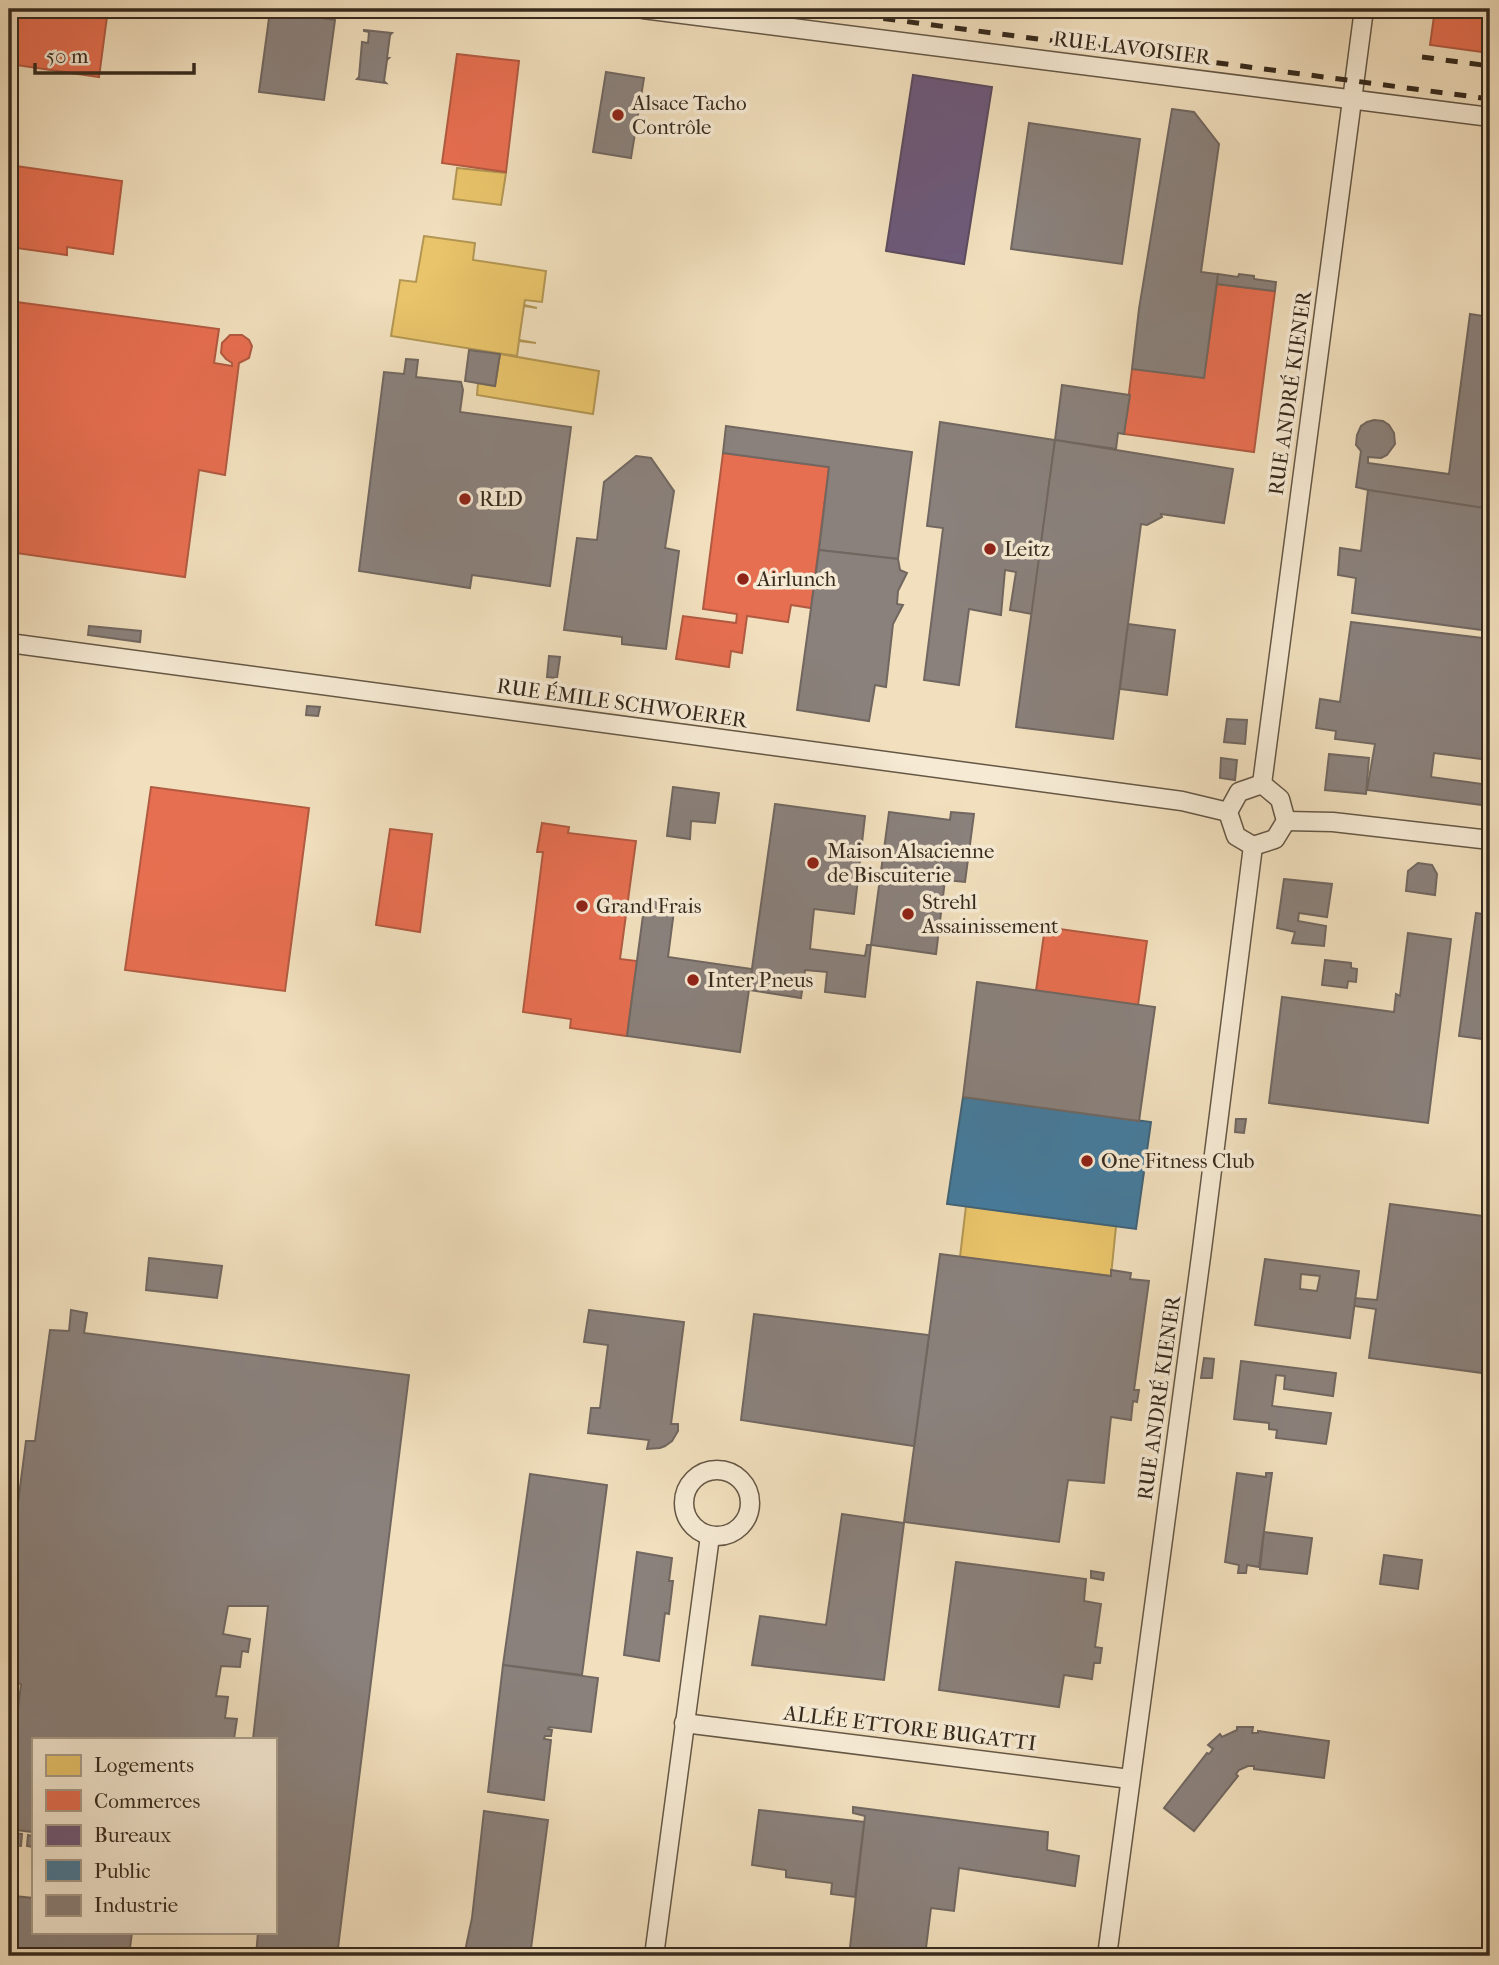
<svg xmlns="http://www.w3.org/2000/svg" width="1499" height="1965" font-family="'IM FELL French Canon',serif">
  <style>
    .homes { fill: #e9c46a; stroke: #b39653; stroke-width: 2 }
    .shops { fill: #e76f51; stroke: #b25a41; stroke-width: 2 }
    .offices { fill: #6d597a; stroke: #5c4b5e; stroke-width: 2 }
    .public { fill: #457b9d; stroke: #406377; stroke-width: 2 }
    .industry { fill: #8a817c; stroke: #716760; stroke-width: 2; fill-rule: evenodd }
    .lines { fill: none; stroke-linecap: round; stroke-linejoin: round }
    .minor-casing { stroke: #655745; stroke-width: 21 }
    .minor { stroke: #f6ead4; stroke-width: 18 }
    .rail { stroke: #362a1d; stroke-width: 5; stroke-dasharray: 12 12; stroke-linecap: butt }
    .poi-dot { fill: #8f2418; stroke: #f6ead4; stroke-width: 2.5 }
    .labels { text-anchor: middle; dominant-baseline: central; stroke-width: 7; stroke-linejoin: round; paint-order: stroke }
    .street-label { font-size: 21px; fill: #362a1d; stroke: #f6ead4 }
    .poi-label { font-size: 21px; fill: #362a1d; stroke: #f6ead4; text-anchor: start }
  </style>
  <rect width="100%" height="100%" fill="#f1dfbd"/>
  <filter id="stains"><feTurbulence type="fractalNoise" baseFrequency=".00286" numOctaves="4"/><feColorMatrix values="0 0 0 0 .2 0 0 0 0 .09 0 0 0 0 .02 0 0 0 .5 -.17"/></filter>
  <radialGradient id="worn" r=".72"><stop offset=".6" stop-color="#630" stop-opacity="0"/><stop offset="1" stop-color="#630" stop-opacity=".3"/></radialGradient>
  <g class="homes">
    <path d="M457,168L506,173L501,205L453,199Z"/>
    <path d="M424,236L475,243L473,260L546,271L542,302L525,300L524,305L537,308L524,306L519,340L536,343L519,341L517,356L391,336L400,280L416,282Z"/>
    <path d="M500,354L599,371L593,414L477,395L478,383L495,386Z"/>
    <path d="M966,1206L1116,1226L1111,1276L960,1257Z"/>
  </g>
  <g class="shops">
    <path d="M9,9H108L99,77L9,64Z"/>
    <path d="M1435,9H1490V53L1430,45Z"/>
    <path d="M457,54L519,61L506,172L442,163Z"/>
    <path d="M9,165L122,181L113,254L67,247V255L9,247Z"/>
    <path d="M1217,284L1275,291L1254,452L1124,434L1132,369L1204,378Z"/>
    <path d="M9,301L219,329L214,363L232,366V363L226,359L221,353L222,343L230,335H242L249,340L252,346L249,358L239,363L225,475L199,470L185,577L9,552Z"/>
    <path d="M723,453L829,467L811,608L791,605L788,622L747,616L742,653L731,651L729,667L676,659L683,616L736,623L737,614L703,609Z"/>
    <path d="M151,787L309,808L285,991L125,970Z"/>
    <path d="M542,823L569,827L568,833L636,841L620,959L637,961L627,1036L570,1028L571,1019L523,1012L543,852H537Z"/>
    <path d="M390,829L432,834L420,932L376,925Z"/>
    <path d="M1045,927L1147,941L1138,1005L1036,991Z"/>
  </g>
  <path class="offices" d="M913,75L992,87L964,264L886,251Z"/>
  <path class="public" d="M963,1097L1151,1122L1136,1229L947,1204Z"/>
  <g class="industry">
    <path d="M270,11L335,20L324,100L259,92Z"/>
    <path d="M364,30L392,33L390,35L387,58H389L387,60L384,81L386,83L357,79L359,77L362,42L368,43L369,32L364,31Z"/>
    <path d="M606,72L644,78L631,158L593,152Z"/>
    <path d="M1172,109L1194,112L1219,144L1201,272L1218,274L1204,378L1132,369L1139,309Z"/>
    <path d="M1029,123L1140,139L1122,264L1011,249Z"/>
    <path d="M1218,274L1238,277L1239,274L1254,276V279L1276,282L1275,291L1217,284Z"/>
    <path d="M1470,314L1490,317V509L1368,490L1356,487L1361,451L1356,445L1357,435L1361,426L1367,422L1374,420L1383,421L1389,425L1394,433L1395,444L1387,455L1381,458L1368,457V463L1449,474Z"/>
    <path d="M469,350L500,354L495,386L465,381Z"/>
    <path d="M406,359L418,360L416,377L461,382L463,390L460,412L571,427L550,586L472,575L470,588L359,571L384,372L404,374Z"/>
    <path d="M1062,385L1130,395L1124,434L1118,433L1116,449L1055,440Z"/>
    <path d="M940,422L1055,440L1032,614L1010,610L1016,572L1005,570L1001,615L969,609L959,685L924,680L943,528L927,526Z"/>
    <path d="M726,426L912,452L898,559L819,550L829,467L723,453Z"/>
    <path d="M1055,440L1233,469L1224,523L1161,514L1162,517L1147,525L1141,524L1113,739L1016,727Z"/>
    <path d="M636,456L651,458L674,491L665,548L679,551L666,649L622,644V637L564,630L577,538L597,540L604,482Z"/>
    <path d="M1368,490L1490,509V631L1352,613L1356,578L1338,575L1340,548L1361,551Z"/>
    <path d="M819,550L898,559L900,570L907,573L898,591L897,604L903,605L893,624L886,687L875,685L869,721L797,710Z"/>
    <path d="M1351,622L1490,639V760L1434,753L1431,777L1490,785V806L1367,790L1375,744L1335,739L1336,731L1316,728L1320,699L1340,702Z"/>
    <path d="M1128,624L1175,630L1167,695L1120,689Z"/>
    <path d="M89,626L141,631L140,642L88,635Z"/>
    <path d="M549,656L560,657L557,678L547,677Z"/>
    <path d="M307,706L320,707L318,716L306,715Z"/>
    <path d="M1227,719L1247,720L1245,744L1224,742Z"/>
    <path d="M1329,754L1369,758L1366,794L1325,790Z"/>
    <path d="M1221,758L1237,760L1235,780L1220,778Z"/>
    <path d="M673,787L719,793L715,823L691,821L690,839L667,836Z"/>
    <path d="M775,804L865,816L854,914L814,909L810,949L865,956L867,945H871L865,997L825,992L827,972L805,970L801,998L749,990Z"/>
    <path d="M889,812L950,820L951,812L974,814L965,882L945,880L936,954L871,945Z"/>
    <path d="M1418,863L1432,865L1437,874L1435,895L1406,891L1408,871Z"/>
    <path d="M1284,879L1332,884L1327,917L1299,913L1298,921L1326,926L1324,946L1292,943L1295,932L1277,928Z"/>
    <path d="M645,900L675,903L668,957L752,969L740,1052L627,1036Z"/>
    <path d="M1476,913L1490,915V1040L1459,1036Z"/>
    <path d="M1408,933L1451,939L1428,1123L1269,1103L1282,997L1394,1012L1396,994L1400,996Z"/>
    <path d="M1325,960L1351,963V968L1357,969L1356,982L1348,981L1347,988L1322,985Z"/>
    <path d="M977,982L1155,1007L1139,1121L963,1097Z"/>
    <path d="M1236,1119H1246L1244,1133L1235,1132Z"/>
    <path d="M1390,1204L1490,1217V1374L1369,1358L1376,1309L1354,1306L1355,1298L1377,1300Z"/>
    <path d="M940,1254L1111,1276V1270L1131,1273L1130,1279L1149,1281L1134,1390H1139L1137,1402L1133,1401L1131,1420L1111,1417L1104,1483L1068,1480L1059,1542L904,1522Z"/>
    <path d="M149,1258L222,1266L217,1298L146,1290Z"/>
    <path d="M1265,1259L1359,1271L1350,1338L1255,1325ZM1301,1274L1320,1276L1317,1291L1300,1289Z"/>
    <path d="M71,1310L87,1313L84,1333L409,1375L337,1956H256L258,1932H275V1739H253L268,1606H228L223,1634L250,1639L248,1652L242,1651L240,1667L221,1666L216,1696L228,1697L225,1718L237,1719L234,1739H33V1832L9,1829V1783L21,1684L9,1682V1573L26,1441H35L50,1330L69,1331Z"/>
    <path d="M589,1310L684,1322L671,1424H678V1431L672,1441L665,1446L660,1448L647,1449L649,1440L588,1433L591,1408H600L608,1345L584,1342Z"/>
    <path d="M754,1314L929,1335L914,1446L741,1420Z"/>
    <path d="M1204,1358L1214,1359L1212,1378H1201Z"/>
    <path d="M1241,1361L1336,1373L1333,1396L1284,1389L1285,1376L1276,1375L1272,1406L1331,1413L1326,1444L1276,1438L1277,1430L1269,1429V1423L1234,1419Z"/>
    <path d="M1237,1473L1266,1477V1473H1272L1259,1567L1247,1565L1246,1573H1238L1239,1565L1225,1562Z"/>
    <path d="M530,1474L607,1485L582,1675L503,1665Z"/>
    <path d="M842,1514L904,1523L884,1680L752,1665L760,1616L826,1625Z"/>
    <path d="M1264,1532L1312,1538L1307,1574L1260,1569Z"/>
    <path d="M637,1552L672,1558L669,1581H673L669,1614L665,1613L659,1661L624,1655Z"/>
    <path d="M1384,1555L1422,1560L1418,1589L1380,1584Z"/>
    <path d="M956,1562L1086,1579L1084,1601L1101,1604L1095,1647L1102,1648L1100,1663H1094L1092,1679L1064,1675L1059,1707L939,1690Z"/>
    <path d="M1091,1571L1104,1573L1103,1580L1091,1578Z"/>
    <path d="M503,1665L598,1678L591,1732L549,1727L548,1729L552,1730L551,1736H545L544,1739L551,1740L544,1800L488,1792Z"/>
    <path d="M1237,1727H1253L1252,1733H1258V1731L1329,1741L1324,1778L1254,1769V1766H1248L1239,1770L1236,1774L1238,1776L1194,1831L1164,1808L1207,1753L1209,1754L1213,1749L1208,1745L1220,1734L1222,1737L1237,1730Z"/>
    <path d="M853,1807L1048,1832L1047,1850L1079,1856L1075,1886L959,1868L954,1911L931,1908L925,1956H849L865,1816L853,1813Z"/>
    <path d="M759,1810L864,1822L855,1897L831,1894L832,1883L786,1877V1870L752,1865Z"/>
    <path d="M484,1811L548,1820L530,1956H464L472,1918Z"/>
    <path d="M9,1833L22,1834L21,1846L9,1845Z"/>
    <path d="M28,1835L33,1836V1847L27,1846Z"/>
    <path d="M14,1896L33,1898V1932H132L129,1956H9Z"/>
  </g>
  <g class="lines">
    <defs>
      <g id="minor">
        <path d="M643,9L1490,117"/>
        <path d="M9,643L1182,801L1228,812"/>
        <path d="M1262,784L1364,9"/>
        <path d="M1286,821L1333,822L1490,840"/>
        <path d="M1253,846L1236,836L1228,812L1239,792L1262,784"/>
        <path d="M1253,846L1275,839L1286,821L1280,799L1262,784"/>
        <circle cx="717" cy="1503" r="33"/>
        <path d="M684,1723L1130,1779"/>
        <path d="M654,1956L710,1536"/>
        <path d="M1107,1956L1202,1249L1253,846"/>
      </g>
    </defs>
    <use href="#minor" class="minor-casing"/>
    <use href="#minor" class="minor"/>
    <g class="rail">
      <path d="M812,9L1490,99"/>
      <path d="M1422,57L1490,66"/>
    </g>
  </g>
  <g class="poi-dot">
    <circle cx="618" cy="115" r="7"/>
    <circle cx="465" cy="499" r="7"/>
    <circle cx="990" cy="549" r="7"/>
    <circle cx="743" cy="579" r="7"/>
    <circle cx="813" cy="863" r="7"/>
    <circle cx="582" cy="906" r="7"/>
    <circle cx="908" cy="914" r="7"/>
    <circle cx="693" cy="980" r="7"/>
    <circle cx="1087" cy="1161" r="7"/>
  </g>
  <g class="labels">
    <g class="street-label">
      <text transform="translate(1132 48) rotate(7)">RUE LAVOISIER</text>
      <text transform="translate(1290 393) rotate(-82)">RUE ANDRÉ KIENER</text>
      <text transform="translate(622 703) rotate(8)">RUE ÉMILE SCHWOERER</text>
      <text transform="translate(1159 1398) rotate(-82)">RUE ANDRÉ KIENER</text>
      <text transform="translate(910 1728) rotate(7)">ALLÉE ETTORE BUGATTI</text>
    </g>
    <g class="poi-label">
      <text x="632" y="103">Alsace Tacho<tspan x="632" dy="24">Contrôle</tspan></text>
      <text x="479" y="499">RLD</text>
      <text x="1004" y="549">Leitz</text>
      <text x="757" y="579">Airlunch</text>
      <text x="827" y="851">Maison Alsacienne<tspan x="827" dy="24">de Biscuiterie</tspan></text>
      <text x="922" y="902">Strehl<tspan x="922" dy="24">Assainissement</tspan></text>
      <text x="596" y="906">Grand Frais</text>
      <text x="707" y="980">Inter Pneus</text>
      <text x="1101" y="1161">One Fitness Club</text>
    </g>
  </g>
  <rect width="1499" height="1965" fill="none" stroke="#f1dfbd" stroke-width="35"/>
  <rect x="10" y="10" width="1478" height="1944" fill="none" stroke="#362a1d" stroke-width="3.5"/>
  <rect x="18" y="18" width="1464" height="1930" fill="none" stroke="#362a1d" stroke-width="2"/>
  <rect x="32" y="1738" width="245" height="196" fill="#f6ead4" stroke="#a99d8b" stroke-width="2"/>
  <rect x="46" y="1755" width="35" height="21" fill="#e9c46a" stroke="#a99d8b" stroke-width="2"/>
  <text x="94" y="1772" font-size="21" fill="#362a1d">Logements</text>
  <rect x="46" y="1790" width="35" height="21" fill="#e76f51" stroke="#a99d8b" stroke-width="2"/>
  <text x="94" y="1808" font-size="21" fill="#362a1d">Commerces</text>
  <rect x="46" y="1825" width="35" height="21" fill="#6d597a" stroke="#a99d8b" stroke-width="2"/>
  <text x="94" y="1842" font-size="21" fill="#362a1d">Bureaux</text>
  <rect x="46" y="1860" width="35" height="21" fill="#457b9d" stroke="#a99d8b" stroke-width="2"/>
  <text x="94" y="1878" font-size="21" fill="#362a1d">Public</text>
  <rect x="46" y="1895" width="35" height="21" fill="#8a817c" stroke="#a99d8b" stroke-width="2"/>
  <text x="94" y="1912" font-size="21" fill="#362a1d">Industrie</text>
  <path d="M35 63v10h159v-10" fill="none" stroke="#362a1d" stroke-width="3.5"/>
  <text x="46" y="63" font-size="21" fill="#362a1d" stroke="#f6ead4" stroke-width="5" paint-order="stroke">50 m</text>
  <rect width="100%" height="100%" filter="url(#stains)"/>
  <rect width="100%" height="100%" fill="url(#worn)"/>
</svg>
